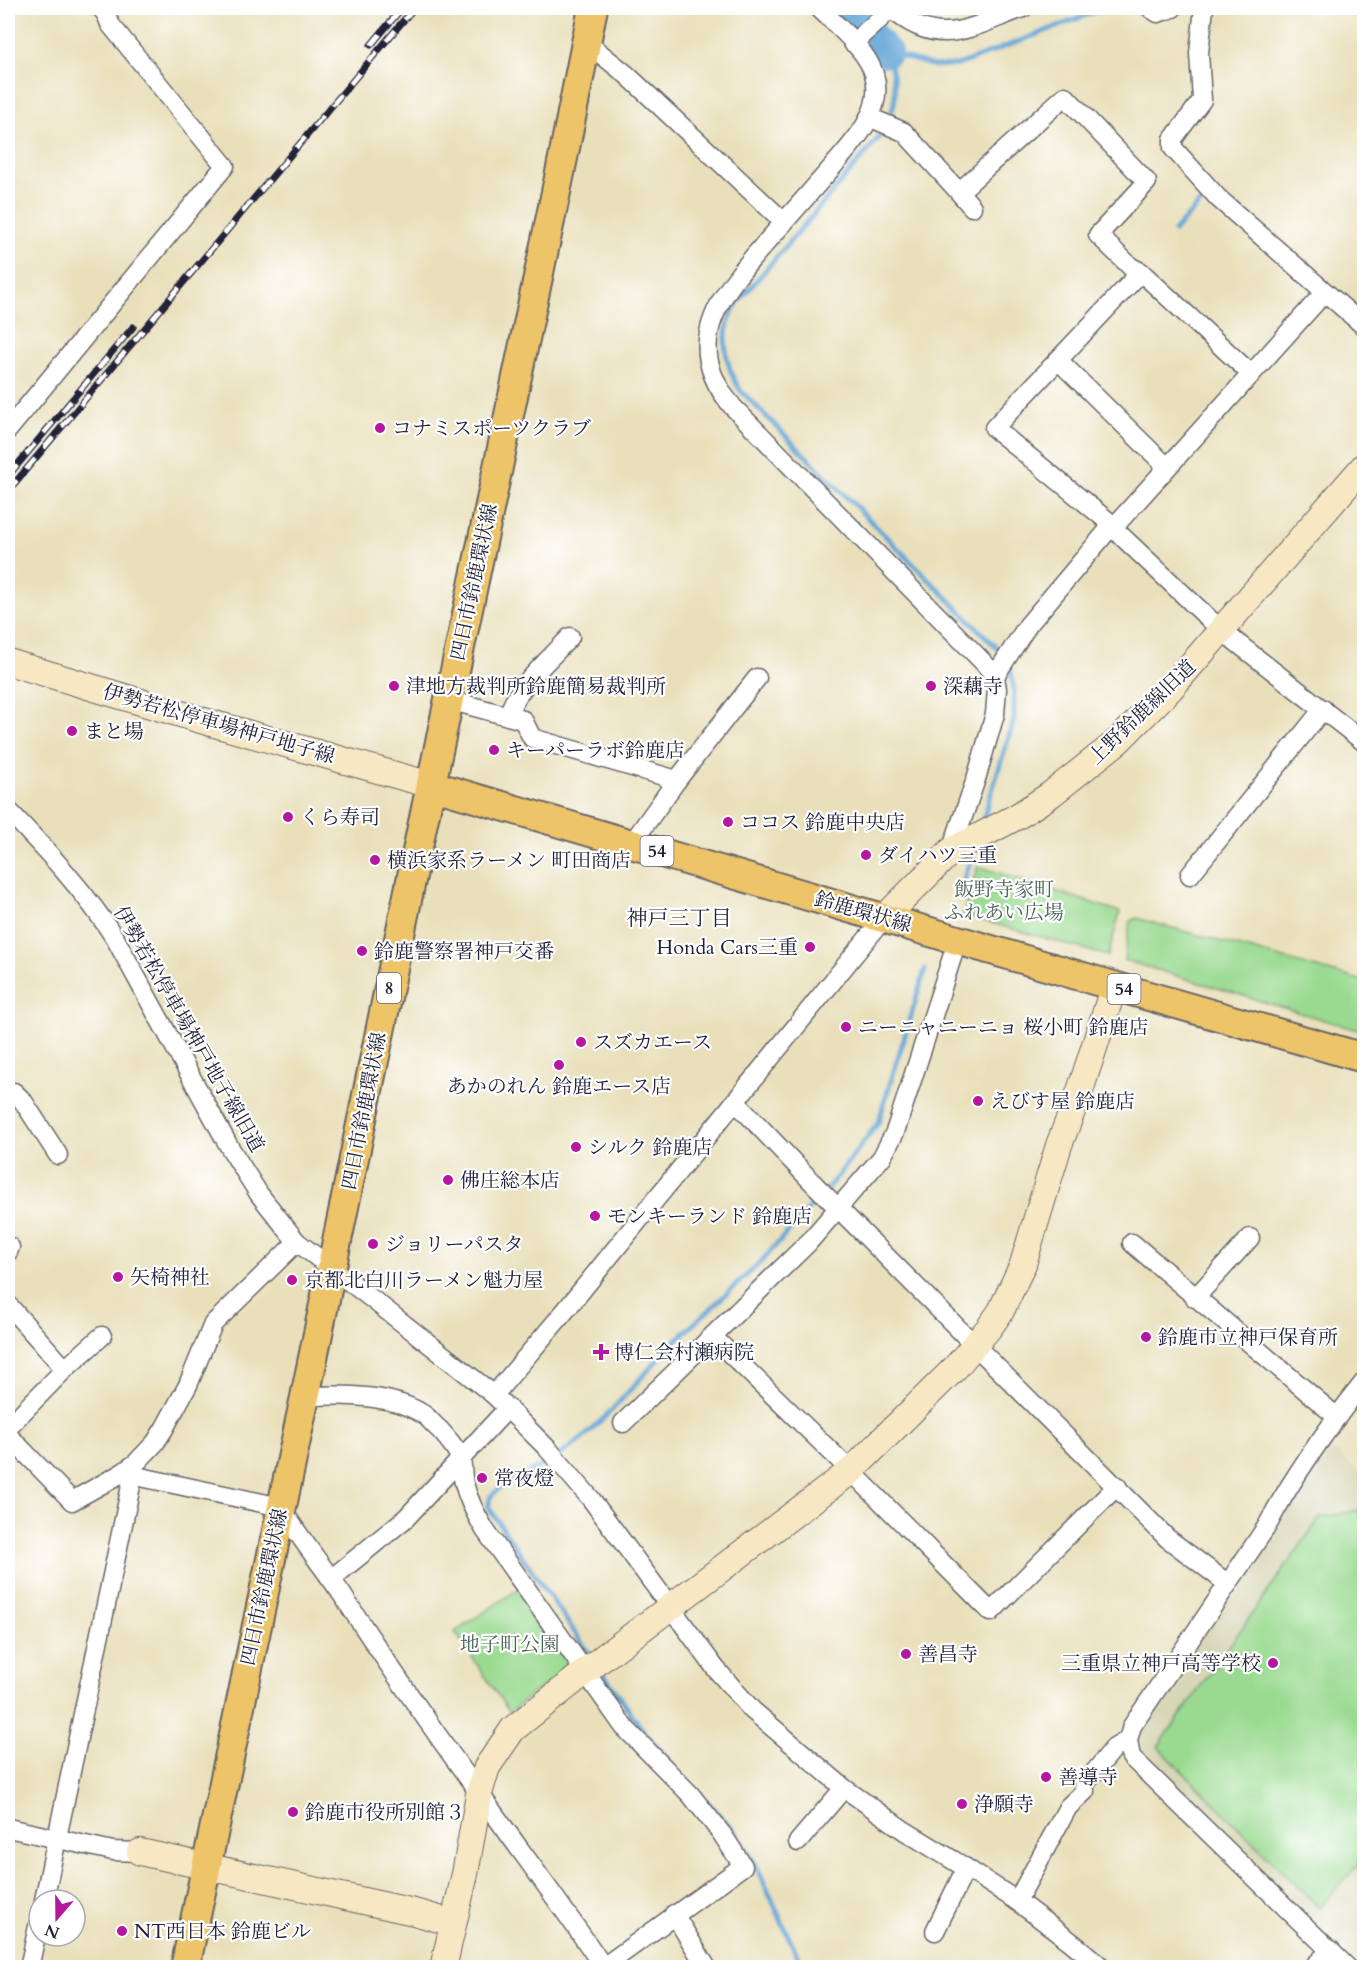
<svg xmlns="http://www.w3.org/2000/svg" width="1372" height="1975" font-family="Cardo,'Noto Serif JP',serif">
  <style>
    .built { fill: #d7d6b6 }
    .green { fill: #9ada90; stroke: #5e7e66; stroke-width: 1.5 }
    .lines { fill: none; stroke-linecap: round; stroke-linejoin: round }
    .stream { stroke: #61a4d5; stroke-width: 5 }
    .river { stroke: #61a4d5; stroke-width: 30 }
    .street-casing { stroke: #686468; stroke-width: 21 }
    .secondary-casing { stroke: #686468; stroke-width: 28 }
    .primary-casing { stroke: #686468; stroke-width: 32 }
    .street { stroke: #fff; stroke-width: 18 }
    .secondary { stroke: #f8e7c3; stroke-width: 26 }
    .primary { stroke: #eec469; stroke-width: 28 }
    .rail-casing { stroke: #22223b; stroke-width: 7 }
    .rail { stroke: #fff; stroke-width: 4.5; stroke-dasharray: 14; stroke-linecap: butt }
    .poi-dot { fill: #b5179e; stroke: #fff; stroke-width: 2 }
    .labels { text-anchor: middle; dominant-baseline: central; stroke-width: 4.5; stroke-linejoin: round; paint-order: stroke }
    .shield { fill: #fff; stroke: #646476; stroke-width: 1.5 }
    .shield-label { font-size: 18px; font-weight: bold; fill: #22223b }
    .poi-label { font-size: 20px; fill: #22223b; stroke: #fff; text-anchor: start }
    .street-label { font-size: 20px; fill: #22223b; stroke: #fff }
    .park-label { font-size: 20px; fill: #4c6259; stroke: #fff }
    .neighbourhood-label { font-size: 21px; fill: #22223b; stroke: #fff }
  </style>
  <rect width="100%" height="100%" fill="#fff"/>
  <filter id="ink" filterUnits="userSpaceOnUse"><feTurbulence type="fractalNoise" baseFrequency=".0167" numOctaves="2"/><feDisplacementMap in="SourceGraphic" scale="12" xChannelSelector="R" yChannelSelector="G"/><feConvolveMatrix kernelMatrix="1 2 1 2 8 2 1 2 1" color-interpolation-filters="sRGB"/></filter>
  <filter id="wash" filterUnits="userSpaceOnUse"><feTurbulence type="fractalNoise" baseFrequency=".008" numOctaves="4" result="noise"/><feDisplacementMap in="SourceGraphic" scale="24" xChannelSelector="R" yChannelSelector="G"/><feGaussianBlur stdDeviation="1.35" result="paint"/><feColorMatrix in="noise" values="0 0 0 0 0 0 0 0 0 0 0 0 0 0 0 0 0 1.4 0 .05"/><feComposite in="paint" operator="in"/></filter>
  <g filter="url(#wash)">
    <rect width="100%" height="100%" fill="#e9e0bb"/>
    <path class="built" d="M1326,1444L1364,1476V1967H1362L1142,1757L1138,1727L1227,1595L1234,1599L1262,1557L1254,1553Z"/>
    <g class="green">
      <path d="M978,866L1120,912L1108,956L963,915Z"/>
      <path d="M1136,918L1364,981V1032L1124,960L1130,921Z"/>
      <path d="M1357,1510L1364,1517V1858L1319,1908L1158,1747L1320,1518Z"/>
      <path d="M520,1588L571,1666L523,1701L510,1713L455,1632Z"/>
    </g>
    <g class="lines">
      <g class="stream">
        <path d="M887,52C898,90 900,106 877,140L738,302C719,331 723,362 740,390L998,649L1002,656"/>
        <path d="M887,52L934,66L958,65L1105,8"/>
        <path d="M1174,231L1208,194L1206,192"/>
        <path d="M981,826L1014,720V691L1011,671L1007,664"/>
        <path d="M963,883L974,849"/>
        <path d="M593,1659L488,1507L491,1496L501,1487L551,1461L582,1439L611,1411L673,1343L761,1262L837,1177L878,1123L925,970"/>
        <path d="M600,1669L644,1732L672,1764"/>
        <path d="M707,1801L735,1832L755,1863L803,1968"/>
      </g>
      <path class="river" d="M847,8L887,52"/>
    </g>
  </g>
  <g filter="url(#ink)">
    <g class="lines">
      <defs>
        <g id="street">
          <path d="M819,8C836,25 867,50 874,74C885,110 855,141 834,165C813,189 792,213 771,237C726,288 676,341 733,407L984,663L995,676"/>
          <path d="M890,8C940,51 969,27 1023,8"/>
          <path d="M1150,8L1158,13L1173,8"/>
          <path d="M1204,8L1199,53L1202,100L1173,139V148L1218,198L1364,326"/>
          <path d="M586,42L627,75L784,222"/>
          <path d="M853,43L891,9"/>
          <path d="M869,117L904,132L959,192L1065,96L1147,182L1098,235L1131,267L1141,272L1250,373"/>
          <path d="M959,192L972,207"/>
          <path d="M1141,272L994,428L1109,522L1113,528L1222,631L1364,742"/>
          <path d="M1058,360L1167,467"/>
          <path d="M8,430L225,166L110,24L106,14L101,8"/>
          <path d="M449,700L523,720L532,738L677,780"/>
          <path d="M508,716C516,687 550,659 570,637"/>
          <path d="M8,810C47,851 86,892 116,940L230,1148L259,1194L297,1242L367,1295L494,1395L547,1448L591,1499L716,1669L752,1710L844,1788L905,1831L966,1868L1017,1901L1070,1941L1103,1968"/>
          <path d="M632,843L677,780L757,678"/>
          <path d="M951,851L976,779L995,714L997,689L995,676L1028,625L1109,529L1113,528L1325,292"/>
          <path d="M1190,875L1323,709"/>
          <path d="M14,1092L23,1101L58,1155"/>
          <path d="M735,1101L816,1186L1167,1538L1228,1584"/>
          <path d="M1132,1243L1337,1417"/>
          <path d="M8,1252L10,1247"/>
          <path d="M1195,1298L1250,1238"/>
          <path d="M8,1308L9,1306L65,1369L8,1427"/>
          <path d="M713,1337L851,1471L991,1612L1117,1486"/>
          <path d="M65,1369L102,1336"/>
          <path d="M494,1395L565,1311L884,918"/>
          <path d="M305,1397C341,1394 397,1394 427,1417C431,1421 435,1426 440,1430C448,1439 457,1449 461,1460C463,1468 462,1476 464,1483C468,1500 476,1515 485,1530L624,1727L690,1794L722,1834L743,1866L602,1968"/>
          <path d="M623,1423L808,1243L882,1157L895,1132L958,939"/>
          <path d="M8,1435L72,1501L122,1473L281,1507C299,1538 323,1566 343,1596C387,1663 432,1729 480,1794C521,1852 564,1908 604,1968"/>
          <path d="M122,1473L136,1463L155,1443L164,1429L188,1385L213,1324L297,1242"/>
          <path d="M331,1579L406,1518L508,1408"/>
          <path d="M8,1828L113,1851L140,1852"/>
          <path d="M798,1842L844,1788"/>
          <path d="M44,1900L133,1476"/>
          <path d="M1017,1901L1068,1807L1085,1791L1084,1785L1114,1748L1128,1740"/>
          <path d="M674,1914L707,1968"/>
          <path d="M935,1931L966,1868"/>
          <path d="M29,1968L39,1922"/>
          <path d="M1312,1968L1331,1950"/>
          <path d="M1348,1968L1131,1757L1128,1740L1132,1726L1267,1526C1293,1476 1329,1426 1364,1382"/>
        </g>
        <g id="secondary">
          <path d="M8,662L204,721L431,785"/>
          <path d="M884,918L951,851L1018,816L1050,795L1117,742L1171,688L1364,466"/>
          <path d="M140,1852L414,1912L453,1923"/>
          <path d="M443,1968L465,1874L479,1794L487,1767L513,1729L604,1657L851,1471L955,1368L989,1328L1001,1311L1023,1264L1059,1145L1080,1091L1114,986"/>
        </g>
        <g id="primary">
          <path d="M431,785L1107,984L1364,1058"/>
          <path d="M185,1968L305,1397L421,832L559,178L593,8"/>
        </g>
      </defs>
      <use href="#street" class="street-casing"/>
      <use href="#secondary" class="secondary-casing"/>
      <use href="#primary" class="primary-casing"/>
      <use href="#street" class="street"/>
      <use href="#secondary" class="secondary"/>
      <use href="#primary" class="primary"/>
      <defs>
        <g id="rail">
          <path d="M371,45L402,8"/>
          <path d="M8,476L133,327"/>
          <path d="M8,491L414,8"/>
        </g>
      </defs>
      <use href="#rail" class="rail-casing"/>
      <use href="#rail" class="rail"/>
    </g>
  </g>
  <g class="poi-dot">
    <circle cx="380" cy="428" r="6"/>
    <circle cx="394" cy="686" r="6"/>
    <circle cx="931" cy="686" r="6"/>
    <circle cx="72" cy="731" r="6"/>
    <circle cx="494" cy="750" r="6"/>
    <circle cx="288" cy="817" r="6"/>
    <circle cx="728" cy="822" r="6"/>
    <circle cx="866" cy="855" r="6"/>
    <circle cx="375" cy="860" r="6"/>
    <circle cx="810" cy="947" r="6"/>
    <circle cx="362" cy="951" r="6"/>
    <circle cx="846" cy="1027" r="6"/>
    <circle cx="581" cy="1042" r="6"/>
    <circle cx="559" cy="1065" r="6"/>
    <circle cx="978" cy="1101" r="6"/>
    <circle cx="576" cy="1147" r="6"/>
    <circle cx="448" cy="1180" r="6"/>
    <circle cx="595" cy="1216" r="6"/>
    <circle cx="373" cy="1244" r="6"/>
    <circle cx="118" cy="1277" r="6"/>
    <circle cx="292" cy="1280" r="6"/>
    <circle cx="1146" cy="1337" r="6"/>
    <path d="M598 1343h6v6h6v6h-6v6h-6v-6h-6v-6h6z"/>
    <circle cx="482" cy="1478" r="6"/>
    <circle cx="906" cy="1654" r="6"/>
    <circle cx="1273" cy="1663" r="6"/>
    <circle cx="1046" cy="1777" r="6"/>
    <circle cx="962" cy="1804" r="6"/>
    <circle cx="293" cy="1812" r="6"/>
    <circle cx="122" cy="1931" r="6"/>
  </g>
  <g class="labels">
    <g class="shield">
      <rect x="640.5" y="836" width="33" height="30" rx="4.5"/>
      <rect x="377" y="973" width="24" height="30" rx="4.5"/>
      <rect x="1107.5" y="974" width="33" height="30" rx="4.5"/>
    </g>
    <g class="shield-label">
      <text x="657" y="851">54</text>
      <text x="389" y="988">8</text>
      <text x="1124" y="989">54</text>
    </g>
    <g class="poi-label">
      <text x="392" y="428">コナミスポーツクラブ</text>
      <text x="406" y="686">津地方裁判所鈴鹿簡易裁判所</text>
      <text x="943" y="686">深藕寺</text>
      <text x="84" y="731">まと場</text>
      <text x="506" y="750">キーパーラボ鈴鹿店</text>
      <text x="300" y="817">くら寿司</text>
      <text x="740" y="822">ココス 鈴鹿中央店</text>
      <text x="878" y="855">ダイハツ三重</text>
      <text x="387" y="860">横浜家系ラーメン 町田商店</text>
      <text x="798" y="947" text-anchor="end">Honda Cars三重</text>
      <text x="374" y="951">鈴鹿警察署神戸交番</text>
      <text x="858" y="1027">ニーニャニーニョ 桜小町 鈴鹿店</text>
      <text x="593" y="1042">スズカエース</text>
      <text x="559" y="1086" text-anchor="middle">あかのれん 鈴鹿エース店</text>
      <text x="990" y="1101">えびす屋 鈴鹿店</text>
      <text x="588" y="1147">シルク 鈴鹿店</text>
      <text x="460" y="1180">佛庄総本店</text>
      <text x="607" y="1216">モンキーランド 鈴鹿店</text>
      <text x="385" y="1244">ジョリーパスタ</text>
      <text x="130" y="1277">矢椅神社</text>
      <text x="304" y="1280">京都北白川ラーメン魁力屋</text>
      <text x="1158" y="1337">鈴鹿市立神戸保育所</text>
      <text x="614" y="1352">博仁会村瀬病院</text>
      <text x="494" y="1478">常夜燈</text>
      <text x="918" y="1654">善昌寺</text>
      <text x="1261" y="1663" text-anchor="end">三重県立神戸高等学校</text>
      <text x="1058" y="1777">善導寺</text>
      <text x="974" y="1804">浄願寺</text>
      <text x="305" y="1812">鈴鹿市役所別館３</text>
      <text x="134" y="1931">NT西日本 鈴鹿ビル</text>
    </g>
    <g class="street-label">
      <text transform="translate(474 582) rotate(-78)">四日市鈴鹿環状線</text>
      <text transform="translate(1142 712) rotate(-44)">上野鈴鹿線旧道</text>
      <text transform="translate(219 724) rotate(16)">伊勢若松停車場神戸地子線</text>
      <text transform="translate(863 912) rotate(16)">鈴鹿環状線</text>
      <text transform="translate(189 1029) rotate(60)">伊勢若松停車場神戸地子線旧道</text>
      <text transform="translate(364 1111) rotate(-79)">四日市鈴鹿環状線</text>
      <text transform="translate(264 1587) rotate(-78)">四日市鈴鹿環状線</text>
    </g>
    <g class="park-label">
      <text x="1004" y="889">飯野寺家町<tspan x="1004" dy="23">ふれあい広場</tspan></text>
      <text x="510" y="1644">地子町公園</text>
    </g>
    <g class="neighbourhood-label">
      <text x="679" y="918">神戸三丁目</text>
    </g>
  </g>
  <rect width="1372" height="1975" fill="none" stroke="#fff" stroke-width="30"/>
  <g transform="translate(57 1918) rotate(200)"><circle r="28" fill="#ffffff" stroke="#a7a7b1" stroke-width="1.5"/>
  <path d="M0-4.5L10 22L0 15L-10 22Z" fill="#b5179e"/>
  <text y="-9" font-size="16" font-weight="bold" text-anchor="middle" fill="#22223b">N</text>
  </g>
</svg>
